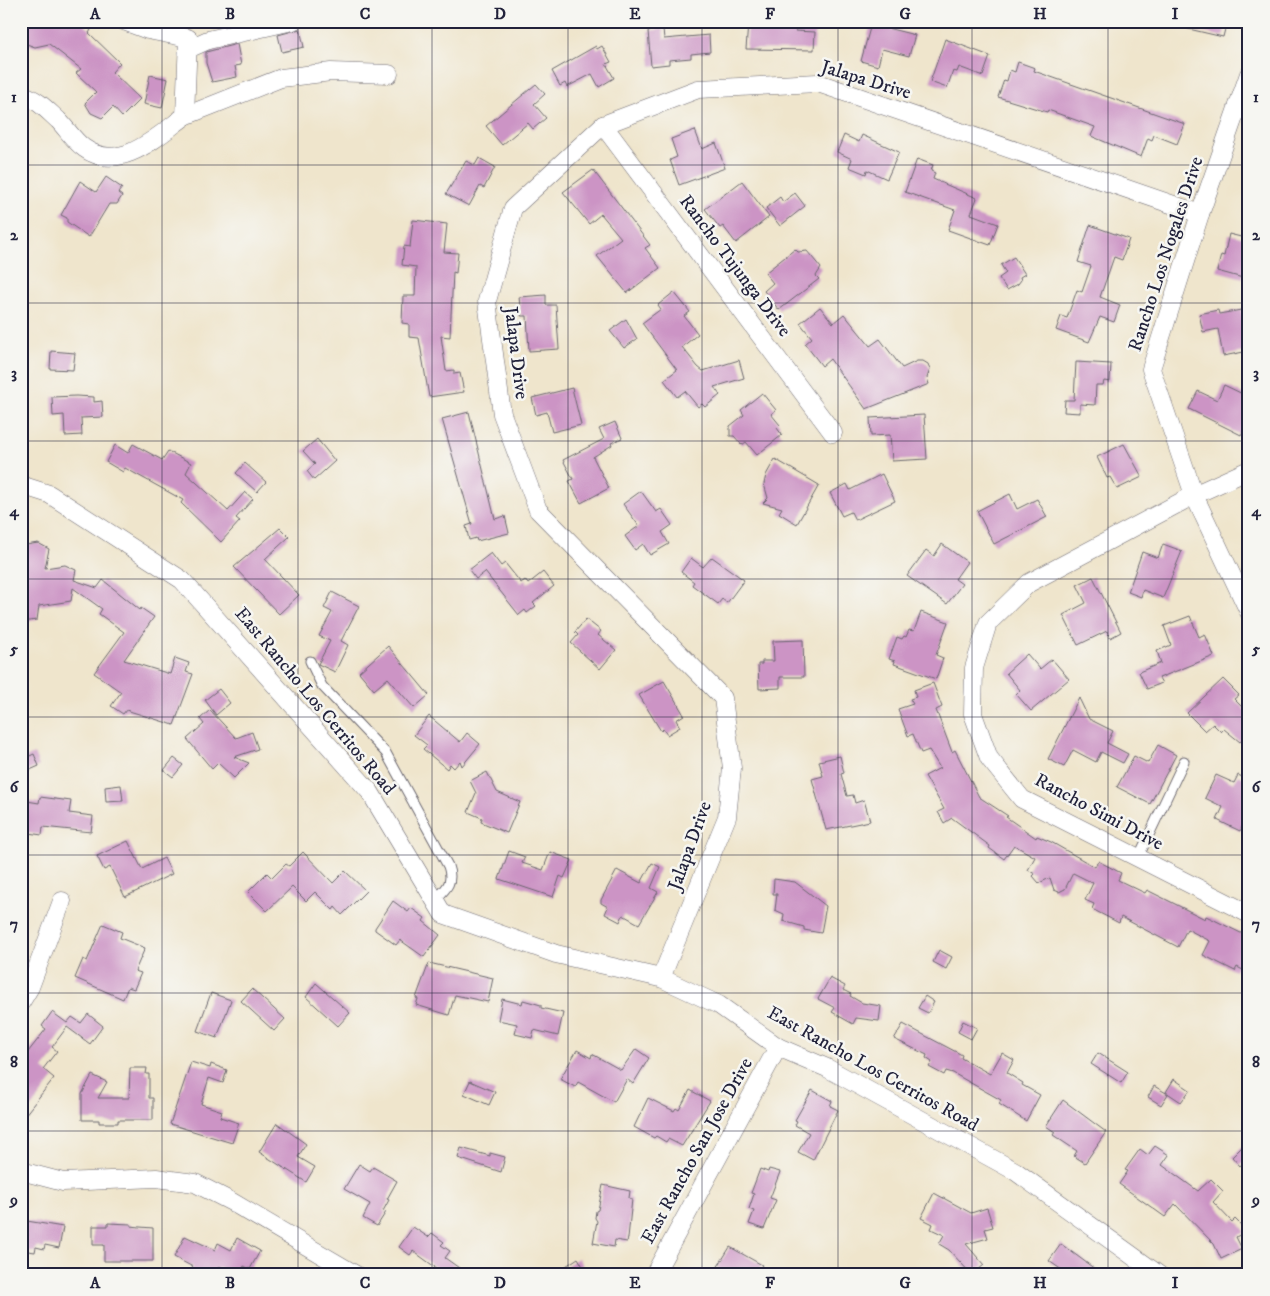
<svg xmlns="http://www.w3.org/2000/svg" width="1270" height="1296" font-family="'IM FELL DW Pica',serif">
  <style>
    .building { fill: #cc94c5 }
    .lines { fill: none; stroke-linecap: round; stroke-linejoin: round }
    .service-casing { stroke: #6a666e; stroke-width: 11 }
    .minor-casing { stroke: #6a666e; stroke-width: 19 }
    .service { stroke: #fff; stroke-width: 9 }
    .minor { stroke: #fff; stroke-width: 18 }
    .grid { fill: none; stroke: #22223b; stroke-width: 1; stroke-opacity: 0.55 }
    .labels { text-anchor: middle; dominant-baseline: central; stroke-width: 5; stroke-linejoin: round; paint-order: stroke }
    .street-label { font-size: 19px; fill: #22223b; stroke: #f6f6f2 }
    .neatline { fill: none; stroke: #22223b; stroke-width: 2 }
    .grid-label { font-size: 16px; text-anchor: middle; font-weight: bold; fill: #22223b }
  </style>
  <rect width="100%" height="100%" fill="#f6f6f2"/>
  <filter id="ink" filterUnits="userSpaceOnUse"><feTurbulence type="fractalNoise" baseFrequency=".02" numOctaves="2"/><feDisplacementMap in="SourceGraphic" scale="10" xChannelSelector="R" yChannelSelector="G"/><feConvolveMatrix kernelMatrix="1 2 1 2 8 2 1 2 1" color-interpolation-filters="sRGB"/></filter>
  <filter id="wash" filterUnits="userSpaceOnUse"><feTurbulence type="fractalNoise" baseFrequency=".0096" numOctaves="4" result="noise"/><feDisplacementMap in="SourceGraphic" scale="20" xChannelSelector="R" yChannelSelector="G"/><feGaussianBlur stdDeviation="1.12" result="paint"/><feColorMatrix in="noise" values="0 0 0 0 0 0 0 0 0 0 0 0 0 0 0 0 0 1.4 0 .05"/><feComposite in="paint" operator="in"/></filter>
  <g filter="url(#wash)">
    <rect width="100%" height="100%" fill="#efe5cc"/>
    <g id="blocks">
      <g class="building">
        <path d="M21,21H79L91,30L89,33L120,63L112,72L140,99L122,117L113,107L102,118L91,113L85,103L96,92L76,73L81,69L49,44L35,47L21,42Z"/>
        <path d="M1176,21H1227L1223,37L1176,26Z"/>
        <path d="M748,24L795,26V31L815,32L814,50L746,49Z"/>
        <path d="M871,24L915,35L909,56L882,49L878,66L861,61Z"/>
        <path d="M300,29L304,47L282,52L278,35Z"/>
        <path d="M663,29L664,39L709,35L710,52L691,54V58L669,60V64L651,66L648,31Z"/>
        <path d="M945,39L990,56L983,76L959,67L957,72L953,71L947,88L930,82Z"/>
        <path d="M237,44L241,65L235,66L237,77L212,82L206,63V52Z"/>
        <path d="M596,46L597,49L602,46L611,62L606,64L614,78L599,87L592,74L567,87L565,83L560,86L552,71Z"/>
        <path d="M1018,62L1035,68L1034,71L1185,124L1177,144L1154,135L1152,140L1148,138L1141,157L1091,136L1095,127L1048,110L1047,112L998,97L1004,80L1007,81L1010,70L1015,72Z"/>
        <path d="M150,75L168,79L162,108L144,104Z"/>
        <path d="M536,84L545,94L534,104L546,118L533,129L528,123L502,145L486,126Z"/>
        <path d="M695,130L702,149L716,143L725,168L679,185L670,160L677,157L671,139Z"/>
        <path d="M844,135L859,142L862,135L899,152L887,179L867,170L866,174L849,167L852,159L837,152Z"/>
        <path d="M479,158L495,167L484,188L480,186L469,206L446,194L466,161L475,165Z"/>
        <path d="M917,159L933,165L931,171L935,173L933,179L977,198L971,214L998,224L990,245L948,230L955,210L905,192Z"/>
        <path d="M593,170L650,245L645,248L660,268L627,293L597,256L621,238L601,214L589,224L563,192Z"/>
        <path d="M106,177L122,188L118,193L122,196L117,204H109L89,237L67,222V218L61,215L80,181L96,192Z"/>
        <path d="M742,181L769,217L736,243L723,226L720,228L705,209Z"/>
        <path d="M795,193L805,206L780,226L766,208L780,197L783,202Z"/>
        <path d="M413,220L447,224L444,252L458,253L456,273L453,272L450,337L441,336L446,371L454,370V374L460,373L464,392L429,397L419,338L409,337V324L402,323L403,296H415L416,267L402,265L404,246L410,247Z"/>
        <path d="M1090,225L1129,239L1122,260L1114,257L1100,297L1120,305L1114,322L1100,317L1089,342L1056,330L1061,316L1067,318L1077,290L1082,292L1091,266L1078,262Z"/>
        <path d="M1229,234L1249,239V265H1246L1243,278L1217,271L1221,255L1224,256Z"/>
        <path d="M795,249L798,252L807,251L821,268L816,276L819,279L779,310L764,291L773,283L765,273Z"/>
        <path d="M1014,257L1025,274L1020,277L1021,280L1018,284L1007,290L999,278L1006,273L1001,265Z"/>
        <path d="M674,292L690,312L684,316L698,334L682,347L698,367L703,371L739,360L744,378L714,387L720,395L705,407L702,404L698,407L685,391L677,397L664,380L677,370L642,323L661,309L658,305Z"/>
        <path d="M546,295V305H556L559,349L529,351L527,316H521L519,297Z"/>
        <path d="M820,307L833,323L844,314L870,346L880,339L902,368L917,361H923L928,364L930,369L927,378L929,384L866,409L830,359L822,366L805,344L812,338L800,323Z"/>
        <path d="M1218,310L1219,314L1241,310L1249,351L1223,356L1218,329L1203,332L1199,314Z"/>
        <path d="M626,319L637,339L624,348L610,331Z"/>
        <path d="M51,351L75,353L73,370L50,369Z"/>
        <path d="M1076,362L1111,364L1110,382L1104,381L1103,385H1096L1095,405L1080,404V413L1064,412L1065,400H1074Z"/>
        <path d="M1224,385L1249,397V419L1241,435L1189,409L1198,391L1217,400Z"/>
        <path d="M572,388L581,425L552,432L547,412L536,415L532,398Z"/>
        <path d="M762,393L776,410L771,414L780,425L777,428L782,435L757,455L746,442L742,445L734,436H730V426L744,415L741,410Z"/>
        <path d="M76,396L94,397V402L102,401L103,417L81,418L82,435L65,436L64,415L53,416L52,397Z"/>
        <path d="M469,412L495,519L505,516L509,533L477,541L476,538L469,540L466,526L472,524L442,419Z"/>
        <path d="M924,415L927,459L892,461L890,435L871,436L870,418Z"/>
        <path d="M615,422L622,438L611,443L612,445L593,457L609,488L581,503L569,481L573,479L563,460L604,439L599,429Z"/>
        <path d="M317,439L335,461L314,480L307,471L315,464L303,451Z"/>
        <path d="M133,444L162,460L168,451L191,463L186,473L228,511L245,492L253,499L236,518L240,521L221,542L181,503L183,500L125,468L123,472L106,462L115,445L128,453Z"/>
        <path d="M1124,444L1142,477L1117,489L1110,477L1107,478L1097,457Z"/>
        <path d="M775,459L819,485L797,524L779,513L782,508L763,503L768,498L764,484L766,475Z"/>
        <path d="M245,463L266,482L257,492L236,473Z"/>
        <path d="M882,474L895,501L855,520L851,512L842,516L830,493L847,484L850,490Z"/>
        <path d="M641,491L656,512L661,509L672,525L662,532L669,544L650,555L643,544L635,550L625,536L639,526L623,504Z"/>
        <path d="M1010,494L1017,509L1037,499L1047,517L994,544L977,511Z"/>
        <path d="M280,528L289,537L265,559L299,595L279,614L234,567Z"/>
        <path d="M38,543L49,549L45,568L65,565L76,570L74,580L97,588L103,580L140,610L141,608L154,617L124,660L170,674L175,658L189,663L186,672L193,674L174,725L126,710L123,714L111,706L121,692L94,673L124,632L99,614L102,609L73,588L71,601L39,606L37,620L21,622V559L24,560L26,545Z"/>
        <path d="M942,544L967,562L955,579L962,584L947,604L907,576L926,550L934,556Z"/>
        <path d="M1163,544L1182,551L1163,598L1143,590L1141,597L1128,592L1142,552L1158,558Z"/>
        <path d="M491,553L501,566L505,563L521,583L525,580L528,584L543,572L554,586L533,603L536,606L527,613L525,610L519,615L485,572L476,579L469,570Z"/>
        <path d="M712,557L744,580L727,603L722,599L718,604L692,585L694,582L681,572L691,558L703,567Z"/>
        <path d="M1093,577L1121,632L1110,638L1107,631L1078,645L1063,615L1086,603L1077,585Z"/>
        <path d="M332,592L359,606L341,641L348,645L335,672L318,664L330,641L319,636L332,612L324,608Z"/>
        <path d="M921,612L948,622L936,655L943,658L936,679L894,664L895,661L889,659L897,637L902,639L904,636L906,637L909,630L914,631Z"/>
        <path d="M1190,616L1199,637L1205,634L1214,656L1159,678L1162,683L1147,689L1139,672L1161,663L1157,651L1171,645L1164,626Z"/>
        <path d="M586,619L601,631L598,635L616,650L600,669L571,643L578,635L575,632Z"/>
        <path d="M803,640L804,677H780V688L759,689L758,664H762V661H774L773,641Z"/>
        <path d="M388,646L429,695L414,708L388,678L374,690L359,672Z"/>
        <path d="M1027,654L1040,669L1052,659L1069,679L1031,711L1016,694L1020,690L1006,673Z"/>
        <path d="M1223,679L1239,695L1234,699L1249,714V734L1240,742L1224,729L1221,732L1213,724L1205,731L1187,713Z"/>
        <path d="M664,681L684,715L676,720L680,727L667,735L663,729L661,731L639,695Z"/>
        <path d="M933,683L942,707L936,710L952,752L955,750L979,797L1008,816L1006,817L1036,838L1037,836L1051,842L1095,867L1098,861L1121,873L1118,880L1145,893L1147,890L1205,919L1206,916L1249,937V973L1237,967L1235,971L1203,955L1210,941L1187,929L1178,947L1121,917L1119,923L1092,909L1094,904L1085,900L1093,883L1073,873L1065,889L1059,892L1054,890L1050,878L1039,883L1033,876L1035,874L1028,870L1035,857L1014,845L1004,859L989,848L990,846L952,818L944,823L938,812L944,809L925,776L940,768L929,750L921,753L913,734L908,736L898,709L913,704L910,699L916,697L914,690Z"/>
        <path d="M219,689L230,703L216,715L205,700Z"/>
        <path d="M1079,698L1089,719L1113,731L1107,743L1128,754L1123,763L1101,752L1096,762L1073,750L1064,767L1048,759Z"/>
        <path d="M210,710L236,738L252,732L258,749L234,757L249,763L234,778L218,763L212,769L187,739L204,724L200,719Z"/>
        <path d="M429,716L460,742L467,733L480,744L462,766L460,761L454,768L450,764L447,769L423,749L427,745L414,735Z"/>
        <path d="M1158,745L1176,755L1150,804L1117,787L1134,756L1148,763Z"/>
        <path d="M34,754L39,766L21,774V760Z"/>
        <path d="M840,756L844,773L841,774L847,796L853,795L855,803L864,800L870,821L826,830L812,779L823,776L819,761Z"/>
        <path d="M174,758L183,765L173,777L164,770Z"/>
        <path d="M487,772L497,792L520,802L507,833L481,822L482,818L468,812L476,793L470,781Z"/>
        <path d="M1216,775L1234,783L1238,775L1249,780V814L1240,831L1217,820L1223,807L1205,798Z"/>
        <path d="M121,785L123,801L106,802L105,787Z"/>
        <path d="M40,797L71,801L69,813L93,816L91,832L43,827L42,835L21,832V800L39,803Z"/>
        <path d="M128,841L142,869L164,858L172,874L125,897L110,867L104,870L97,856Z"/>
        <path d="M509,851L525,857L522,863L543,870L550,852L572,860L564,878L560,876L553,897L499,879Z"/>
        <path d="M303,852L333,883L345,871L366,891L342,915L335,907L333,910L315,892L306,901L292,887L267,911L248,892L267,873L272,878L286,864L289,866Z"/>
        <path d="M652,863L660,867L651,888L658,892L639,924L623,915L620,922L605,914L608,907L601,903V900L617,870L641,883Z"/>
        <path d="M774,879L795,882L826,906L821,933L804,930V927L783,921L784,914L775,910L777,894H773Z"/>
        <path d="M393,901L408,912L411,908L425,918L423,921L440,935L424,957L400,940L396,945L375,930V928Z"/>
        <path d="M103,924L122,932L120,938L145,948L135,971L141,973L134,989L128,987L123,999L75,978L83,959L87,961Z"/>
        <path d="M939,950L952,957L946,969L933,962Z"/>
        <path d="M429,963L493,978L488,1002L455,995L449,1015L416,1005L418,999L416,998Z"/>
        <path d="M830,978L845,986L843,990L851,994L850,996L862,1003L881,1006L879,1021L856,1018L853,1024L832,1012L835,1008L818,999Z"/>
        <path d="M316,983L350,1013L338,1026L306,997Z"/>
        <path d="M252,989L285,1019L274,1031L241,1001Z"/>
        <path d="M211,993L231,1000L217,1038L197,1031Z"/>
        <path d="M925,996L934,1002L928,1013L918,1008Z"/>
        <path d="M502,999L522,1004L523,1000L541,1005V1008L563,1013L558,1036L534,1030L532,1038L515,1034L517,1024L498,1020Z"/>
        <path d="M52,1012L67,1023L72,1017L81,1023L88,1014L103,1026L90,1044L67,1027L52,1047L57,1051L43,1069L54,1078L21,1120V1061L46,1029L42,1026Z"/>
        <path d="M963,1021L977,1028L971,1039L958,1032Z"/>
        <path d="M903,1024L962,1055L961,1058L990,1074L1002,1053L1014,1060L1007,1073L1023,1083L1022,1085L1040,1095L1026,1121L999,1104L1001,1100L953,1073L946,1071L944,1075L929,1067L932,1062L926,1058L927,1055L894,1039Z"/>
        <path d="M636,1049L649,1058L633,1084L627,1079L614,1102L578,1082L575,1087L560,1079L577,1050L591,1058L592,1054L621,1070Z"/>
        <path d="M1098,1053L1128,1072L1121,1083L1091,1064Z"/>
        <path d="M191,1062L210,1068L211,1064L227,1070L223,1083L209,1078L201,1104L222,1111L220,1117L239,1123L232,1143L170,1124Z"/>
        <path d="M130,1068H147L146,1074H149V1098H153V1120H118V1123H99V1120H82V1094L92,1075L107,1082L98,1098H129Z"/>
        <path d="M1174,1079L1190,1090L1181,1102L1166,1092Z"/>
        <path d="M470,1081L495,1092L489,1105L464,1094Z"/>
        <path d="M1154,1086L1168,1094L1161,1105L1148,1097Z"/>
        <path d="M690,1090L710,1101L682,1146L668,1139L666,1142L656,1136L654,1138L634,1127L648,1098L674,1111L676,1108L679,1110Z"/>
        <path d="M812,1090L832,1101L830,1106L838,1110L813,1160L798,1152L809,1133L795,1125L797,1121L795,1120Z"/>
        <path d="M1063,1100L1106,1132L1085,1163L1074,1156L1077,1151L1053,1135L1055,1132L1046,1126Z"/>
        <path d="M277,1123L306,1144L298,1157L315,1167L306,1182L259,1152Z"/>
        <path d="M1249,1140V1157L1240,1166L1232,1157Z"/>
        <path d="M1155,1146L1169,1155L1162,1165L1198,1191L1211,1179L1223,1191L1213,1202L1232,1222L1235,1219L1241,1225L1245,1232L1236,1237L1242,1249L1221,1259L1214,1244L1175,1204L1165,1217L1119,1184L1128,1171L1125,1170L1140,1149L1148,1155Z"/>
        <path d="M461,1148L490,1156V1153L505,1157L501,1172L458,1158Z"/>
        <path d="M359,1164L370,1171L373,1167L397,1181L387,1199L389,1200L383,1211L386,1212L377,1226L363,1218L370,1204L344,1189Z"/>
        <path d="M760,1169L768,1172L769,1169L780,1172L770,1198L776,1200L764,1229L749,1224L754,1211L749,1209L754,1194L751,1193Z"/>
        <path d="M603,1185L630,1191L629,1198L632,1199L628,1238L627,1242L615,1240L614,1247L593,1243L597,1221L595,1218L596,1211L598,1210Z"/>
        <path d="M934,1193L971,1213L987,1208L993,1227L985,1229L988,1238L966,1244L984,1265L972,1275L949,1250L939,1244L944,1235L931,1229L933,1224L921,1218Z"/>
        <path d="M21,1220L63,1227L59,1248L45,1245L44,1249L36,1247L35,1252L21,1250Z"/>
        <path d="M108,1223L131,1224V1226L140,1227L153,1228V1261H104V1245H93V1226H108Z"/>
        <path d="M413,1227L428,1237L432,1233L444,1242L441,1245L450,1251L445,1258L469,1275H441L434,1269L435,1267L413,1251L410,1255L399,1247Z"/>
        <path d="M185,1236L215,1250L218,1243L231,1250L237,1238L260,1251L250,1269L244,1266L240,1275H234L219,1267L215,1275H199L191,1271L193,1267L174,1257Z"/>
        <path d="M1061,1244L1103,1275H1069L1049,1261Z"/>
        <path d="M730,1247L762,1265L756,1275H718L720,1270L717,1268Z"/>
        <path d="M578,1258L588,1275H571L566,1266Z"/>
      </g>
    </g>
  </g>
  <g filter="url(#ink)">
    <use href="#blocks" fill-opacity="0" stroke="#6a666e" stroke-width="1"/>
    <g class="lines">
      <defs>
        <g id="service">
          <path d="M310,661L322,686L386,753L448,866C454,883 446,889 435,900"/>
          <path d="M1138,858L1184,761"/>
        </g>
        <g id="minor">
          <path d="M188,49L208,40L293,21"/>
          <path d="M1249,74L1200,214L1151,369L1194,495L1249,612"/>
          <path d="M21,94C37,99 46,109 58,120C67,129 74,141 84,148C119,174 158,136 185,116L188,38L148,30L124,21"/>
          <path d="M185,116L281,78L331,72L389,74"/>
          <path d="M603,125L833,433"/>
          <path d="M1249,470L1194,495L1029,583L988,623L974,668L973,714L989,758L1022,799L1249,914"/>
          <path d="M21,485L49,494L182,580L370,792L443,914L556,954L661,978L719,1005L778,1047L827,1068L1015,1171L1159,1275"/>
          <path d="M661,978L727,817L732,768L723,698L538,510L502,414L487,301L513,208L603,125L698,89L818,83L1200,214"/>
          <path d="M21,1002L30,987L62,901"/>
          <path d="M21,1171L63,1182L156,1178L195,1183L232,1202L356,1275"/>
          <path d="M654,1275L778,1047"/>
        </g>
      </defs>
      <use href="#service" class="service-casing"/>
      <use href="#minor" class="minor-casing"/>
      <use href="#service" class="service"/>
      <use href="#minor" class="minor"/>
    </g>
  </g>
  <path class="grid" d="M162,21V1275M298,21V1275M432,21V1275M568,21V1275M702,21V1275M838,21V1275M972,21V1275M1108,21V1275M21,165H1249M21,303H1249M21,441H1249M21,579H1249M21,717H1249M21,855H1249M21,993H1249M21,1131H1249"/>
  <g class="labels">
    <g class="street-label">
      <text transform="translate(866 80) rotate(17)">Jalapa Drive</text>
      <text transform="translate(1166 254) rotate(-72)">Rancho Los Nogales Drive</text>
      <text transform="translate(735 266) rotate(53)">Rancho Tujunga Drive</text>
      <text transform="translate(516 353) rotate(83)">Jalapa Drive</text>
      <text transform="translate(315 701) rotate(50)">East Rancho Los Cerritos Road</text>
      <text transform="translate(1099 812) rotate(28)">Rancho Simi Drive</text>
      <text transform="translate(690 846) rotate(-70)">Jalapa Drive</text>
      <text transform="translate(873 1069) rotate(29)">East Rancho Los Cerritos Road</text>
      <text transform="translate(697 1151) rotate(-61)">East Rancho San Jose Drive</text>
    </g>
  </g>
  <rect width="1270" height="1296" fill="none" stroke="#f6f6f2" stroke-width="55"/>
  <rect x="28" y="28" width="1214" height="1240" class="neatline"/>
  <g class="grid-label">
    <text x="95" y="19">A</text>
    <text x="230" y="19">B</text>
    <text x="365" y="19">C</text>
    <text x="500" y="19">D</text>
    <text x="635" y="19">E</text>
    <text x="770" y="19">F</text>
    <text x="905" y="19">G</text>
    <text x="1040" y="19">H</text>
    <text x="1175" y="19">I</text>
    <text x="14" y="102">1</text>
    <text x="1256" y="102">1</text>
    <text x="14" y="240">2</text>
    <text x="1256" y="240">2</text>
    <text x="14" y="378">3</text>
    <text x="1256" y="378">3</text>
    <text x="14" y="516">4</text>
    <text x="1256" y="516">4</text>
    <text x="14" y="654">5</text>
    <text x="1256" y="654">5</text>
    <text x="14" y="792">6</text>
    <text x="1256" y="792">6</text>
    <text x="14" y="929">7</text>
    <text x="1256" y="929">7</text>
    <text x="14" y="1067">8</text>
    <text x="1256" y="1067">8</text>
    <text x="14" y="1205">9</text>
    <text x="1256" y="1205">9</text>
    <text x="95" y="1288">A</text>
    <text x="230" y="1288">B</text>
    <text x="365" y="1288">C</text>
    <text x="500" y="1288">D</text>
    <text x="635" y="1288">E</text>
    <text x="770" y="1288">F</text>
    <text x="905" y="1288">G</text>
    <text x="1040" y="1288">H</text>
    <text x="1175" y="1288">I</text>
  </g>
</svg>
